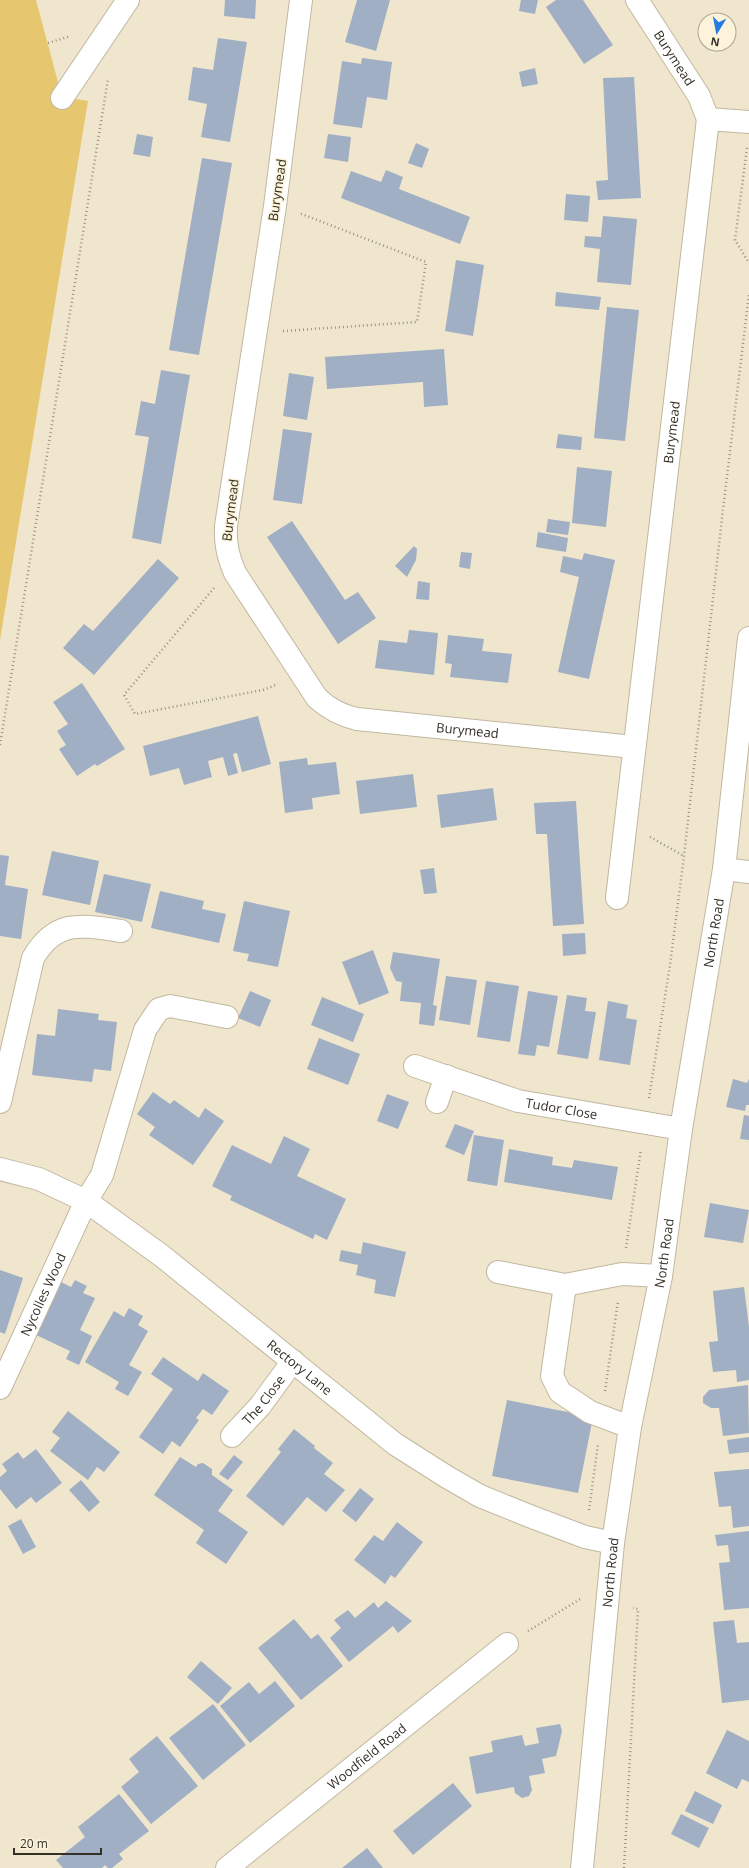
<svg xmlns="http://www.w3.org/2000/svg" width="749" height="1868" font-family="'Open Sans',sans-serif">
  <style>
    .green { fill: #e6c76f }
    .building { fill: #a0afc4 }
    .lines { fill: none; stroke-linecap: round; stroke-linejoin: round }
    .minor-casing { stroke: #c1b8a0; stroke-width: 24 }
    .major-casing { stroke: #c1b8a0; stroke-width: 24 }
    .path { stroke: #999381; stroke-width: 2.5; stroke-dasharray: 1 3; stroke-linecap: butt }
    .minor { stroke: #fff; stroke-width: 22 }
    .major { stroke: #fff; stroke-width: 22 }
    .labels { text-anchor: middle; dominant-baseline: central; stroke-width: 3; stroke-linejoin: round; paint-order: stroke }
    .street-label { font-size: 13px; fill: #343027; stroke: #fcf3da }
  </style>
  <rect width="100%" height="100%" fill="#efe6cd"/>
  <path class="green" d="M0,0H36L62,97L88,101L0,640Z"/>
  <g class="building">
    <path d="M225,0H256L255,19L224,16Z"/>
    <path d="M357,0H390L376,51L345,42Z"/>
    <path d="M521,0H538L535,14L519,11Z"/>
    <path d="M556,0H583L613,45L584,64L546,7Z"/>
    <path d="M218,38L247,42L230,142L201,137L207,104L188,100L193,67L213,70Z"/>
    <path d="M362,58L392,62L387,100L367,97L362,128L333,124L342,61L361,64Z"/>
    <path d="M535,68L538,84L522,87L519,72Z"/>
    <path d="M634,77L641,198L598,200L596,181L608,180L603,78Z"/>
    <path d="M137,134L153,137L150,157L133,154Z"/>
    <path d="M328,134L351,137L348,162L324,158Z"/>
    <path d="M416,143L429,149L422,168L408,163Z"/>
    <path d="M202,158L232,163L199,355L169,350Z"/>
    <path d="M386,170L403,177L399,189L470,217L460,244L341,198L351,171L381,182Z"/>
    <path d="M566,194L590,196L588,222L564,220Z"/>
    <path d="M603,216L637,219L631,285L597,282L600,249L584,247L585,236L601,237Z"/>
    <path d="M456,260L484,265L473,336L445,331Z"/>
    <path d="M556,292L601,297L599,310L555,306Z"/>
    <path d="M607,307L639,310L625,441L594,438Z"/>
    <path d="M444,349L448,405L424,407L423,382L327,389L325,357Z"/>
    <path d="M161,370L190,375L161,544L132,538L149,437L135,435L141,401L155,404Z"/>
    <path d="M289,373L314,377L307,420L283,416Z"/>
    <path d="M283,429L312,433L302,504L273,500Z"/>
    <path d="M558,434L582,437L581,450L556,448Z"/>
    <path d="M577,467L612,471L606,527L572,523Z"/>
    <path d="M548,519L570,522L568,535L546,532Z"/>
    <path d="M292,521L345,600L358,592L376,618L338,644L267,537Z"/>
    <path d="M538,532L568,538L566,552L536,547Z"/>
    <path d="M414,546L417,549L416,560L407,577L395,566Z"/>
    <path d="M461,552L472,553L470,569L459,567Z"/>
    <path d="M584,553L615,560L589,679L558,672L579,577L560,572L563,556L582,560Z"/>
    <path d="M158,559L179,578L94,675L63,648L84,624L93,631Z"/>
    <path d="M418,581L430,583L429,600L416,599Z"/>
    <path d="M409,630L438,633L434,675L375,668L379,640L407,643Z"/>
    <path d="M448,635L484,639L482,651L512,654L508,683L450,677L452,664L445,663Z"/>
    <path d="M82,683L125,749L97,766L95,764L77,776L59,749L66,745L57,731L68,724L53,702Z"/>
    <path d="M258,716L271,764L242,772L237,753L233,754L238,773L228,776L223,757L208,761L212,777L184,785L179,768L150,776L143,746Z"/>
    <path d="M307,758L308,765L336,762L340,794L312,798L313,809L285,813L279,762Z"/>
    <path d="M413,774L417,807L360,814L356,781Z"/>
    <path d="M493,788L497,820L441,828L437,795Z"/>
    <path d="M576,801L584,924L553,926L547,834H536L534,803Z"/>
    <path d="M52,851L99,861L90,905L42,895Z"/>
    <path d="M0,855L9,856L5,885L28,889L21,939L0,936Z"/>
    <path d="M434,868L437,893L424,894L420,870Z"/>
    <path d="M104,874L151,884L142,922L95,912Z"/>
    <path d="M160,891L204,901L202,909L226,914L219,943L151,928Z"/>
    <path d="M244,901L290,911L278,967L247,961L249,954L233,951Z"/>
    <path d="M585,933L586,954L563,956L562,934Z"/>
    <path d="M373,950L389,993L359,1005L342,962Z"/>
    <path d="M393,952L440,959L433,1005L437,1006L434,1026L419,1024L421,1003L400,1001L402,982L396,981L390,968Z"/>
    <path d="M446,976L477,980L470,1025L439,1020Z"/>
    <path d="M486,981L519,986L510,1042L477,1037Z"/>
    <path d="M250,991L271,1000L260,1027L238,1018Z"/>
    <path d="M528,991L558,996L549,1047L537,1045L535,1056L518,1054Z"/>
    <path d="M567,995L587,998L585,1011L596,1012L588,1059L557,1054Z"/>
    <path d="M322,997L364,1014L353,1042L311,1025Z"/>
    <path d="M608,1001L628,1005L626,1018L637,1020L630,1065L599,1060Z"/>
    <path d="M58,1009L99,1014L98,1020L117,1022L111,1071L94,1069L92,1082L32,1075L37,1034L55,1036Z"/>
    <path d="M319,1038L360,1054L348,1085L307,1069Z"/>
    <path d="M733,1079L747,1083L749,1079V1105H746L745,1111L726,1107Z"/>
    <path d="M153,1092L170,1104L174,1100L199,1118L205,1108L224,1121L193,1165L149,1135L155,1127L137,1114Z"/>
    <path d="M387,1094L409,1102L398,1129L377,1121Z"/>
    <path d="M744,1115L749,1116V1140L740,1139Z"/>
    <path d="M455,1124L474,1131L464,1155L445,1147Z"/>
    <path d="M474,1135L504,1140L497,1186L467,1181Z"/>
    <path d="M284,1136L310,1149L297,1176L346,1199L327,1240L315,1234L313,1239L230,1200L232,1196L212,1186L232,1145L271,1164Z"/>
    <path d="M509,1149L553,1157L552,1165L572,1168L574,1160L618,1167L612,1200L504,1182Z"/>
    <path d="M710,1203L749,1210L743,1243L704,1237Z"/>
    <path d="M363,1242L406,1252L395,1297L374,1293L376,1280L356,1275L358,1265L339,1261L341,1250L361,1254Z"/>
    <path d="M0,1270L23,1278L5,1334L0,1332Z"/>
    <path d="M75,1280L87,1286L83,1293L95,1298L80,1330L92,1336L79,1365L66,1359L70,1351L34,1334L59,1281L71,1287Z"/>
    <path d="M744,1287L749,1327V1380L737,1382L736,1370L713,1372L709,1342L718,1341L713,1291Z"/>
    <path d="M129,1308L143,1316L138,1325L148,1331L129,1365L142,1372L128,1396L115,1389L119,1382L85,1362L114,1311L124,1317Z"/>
    <path d="M163,1357L198,1381L203,1373L229,1391L212,1415L203,1409L196,1418L199,1420L180,1447L172,1441L163,1454L139,1437L173,1389L151,1374Z"/>
    <path d="M748,1385L749,1433L723,1436L719,1408H711L703,1403V1397L709,1390Z"/>
    <path d="M507,1400L593,1417L578,1493L492,1476Z"/>
    <path d="M68,1411L120,1452L104,1472L97,1467L88,1480L50,1451L60,1438L52,1432Z"/>
    <path d="M294,1429L315,1446L314,1448L333,1463L324,1474L345,1490L326,1512L307,1497L283,1526L246,1496L281,1452L278,1449Z"/>
    <path d="M749,1437V1452L729,1454L727,1440Z"/>
    <path d="M36,1449L62,1483L36,1503L31,1497L16,1509L0,1489V1477L7,1471L2,1464L18,1452L23,1459Z"/>
    <path d="M234,1455L243,1462L228,1480L219,1474Z"/>
    <path d="M180,1457L196,1467L198,1464L203,1463L212,1469V1475L233,1490L218,1511L248,1532L226,1564L196,1543L204,1530L154,1495Z"/>
    <path d="M749,1469V1526L733,1528L731,1506L719,1507L714,1472Z"/>
    <path d="M81,1480L100,1502L89,1512L69,1490Z"/>
    <path d="M360,1488L374,1499L356,1522L342,1511Z"/>
    <path d="M21,1519L36,1547L23,1554L8,1526Z"/>
    <path d="M397,1522L423,1542L395,1578L391,1575L385,1584L354,1560L374,1535L383,1541Z"/>
    <path d="M749,1531V1608L724,1610L719,1563L730,1562L728,1545L717,1546L715,1535Z"/>
    <path d="M386,1601L412,1621L398,1633L393,1626L349,1662L330,1638L341,1628L334,1620L348,1610L355,1618L374,1602L378,1608Z"/>
    <path d="M294,1619L311,1639L318,1634L343,1666L301,1700L258,1648Z"/>
    <path d="M734,1620L737,1643L749,1642V1700L722,1703L713,1622Z"/>
    <path d="M201,1661L232,1688L218,1704L187,1677Z"/>
    <path d="M275,1681L295,1706L250,1743L220,1706L249,1682L259,1694Z"/>
    <path d="M213,1704L246,1745L203,1780L169,1738Z"/>
    <path d="M560,1724L562,1731L556,1756L542,1759L545,1773L529,1776L532,1790L529,1796L522,1798L515,1793L514,1787L476,1794L469,1757L493,1752L491,1741L522,1735L525,1746L539,1743L536,1728Z"/>
    <path d="M727,1730L749,1741V1782L742,1779L737,1789L706,1773Z"/>
    <path d="M157,1736L198,1786L151,1824L121,1787L139,1772L129,1759Z"/>
    <path d="M453,1783L472,1806L413,1855L393,1831Z"/>
    <path d="M695,1791L722,1805L713,1824L685,1811Z"/>
    <path d="M119,1794L149,1831L119,1854L123,1859L112,1868H108L105,1865L102,1868H63L56,1860L85,1837L78,1827Z"/>
    <path d="M681,1814L709,1828L699,1848L671,1834Z"/>
    <path d="M367,1848L383,1868H342Z"/>
  </g>
  <g class="lines">
    <defs>
      <g id="minor">
        <path id="s1" d="M301,0L275,206L226,526C225,544 228,556 235,573L317,698C329,709 340,715 357,719L634,747"/>
        <path id="s2" d="M637,0L699,96L708,119"/>
        <path d="M62,98L128,0"/>
        <path d="M724,869L749,872"/>
        <path id="s3" d="M617,898L708,119L749,122"/>
        <path id="s4" d="M415,1066L518,1101L681,1129"/>
        <path d="M0,1102L33,958C56,919 81,925 121,931"/>
        <path d="M437,1102L446,1076"/>
        <path id="s5" d="M0,1169L39,1179L86,1201L162,1256L395,1444L447,1477L480,1496L532,1517L585,1537L613,1543"/>
        <path d="M498,1272L565,1285L622,1274L661,1276"/>
        <path d="M565,1285L552,1376L560,1392L590,1412L630,1427"/>
        <path id="s6" d="M0,1388L86,1201L102,1175L145,1030L159,1009L170,1006L227,1017"/>
        <path id="s7" d="M232,1436L260,1406L293,1361"/>
        <path id="s8" d="M227,1868L507,1644"/>
      </g>
      <g id="major">
        <path id="s9" d="M582,1868L613,1543L630,1427L661,1276L681,1129L724,869L749,638"/>
      </g>
    </defs>
    <use href="#minor" class="minor-casing"/>
    <use href="#major" class="major-casing"/>
    <g class="path">
      <path d="M48,43L71,36"/>
      <path d="M747,148L735,240L749,263"/>
      <path d="M283,331L417,322L426,262L299,213"/>
      <path d="M214,588L124,695L135,714L263,690L278,684"/>
      <path d="M0,745L108,79"/>
      <path d="M650,837L684,856"/>
      <path d="M649,1098L670,965L684,856L722,518L749,294"/>
      <path d="M626,1248L641,1149"/>
      <path d="M605,1391L618,1301"/>
      <path d="M589,1510L598,1444"/>
      <path d="M528,1631L582,1598"/>
      <path d="M624,1868L638,1609L633,1608"/>
    </g>
    <use href="#minor" class="minor"/>
    <use href="#major" class="major"/>
  </g>
  <g class="labels">
    <g class="street-label">
      <text stroke="none"><textPath href="#s2" startOffset="69">Burymead</textPath></text>
      <text transform="translate(277 190) rotate(-82)">Burymead</text>
      <text stroke="none"><textPath href="#s3" startOffset="469">Burymead</textPath></text>
      <text transform="translate(230 510) rotate(-83)">Burymead</text>
      <text stroke="none"><textPath href="#s1" startOffset="886">Burymead</textPath></text>
      <text stroke="none"><textPath href="#s9" startOffset="945">North Road</textPath></text>
      <text stroke="none"><textPath href="#s4" startOffset="153">Tudor Close</textPath></text>
      <text stroke="none"><textPath href="#s9" startOffset="621">North Road</textPath></text>
      <text stroke="none"><textPath href="#s6" startOffset="103">Nycolles Wood</textPath></text>
      <text stroke="none"><textPath href="#s5" startOffset="363">Rectory Lane</textPath></text>
      <text stroke="none"><textPath href="#s7" startOffset="48">The Close</textPath></text>
      <text stroke="none"><textPath href="#s9" startOffset="297">North Road</textPath></text>
      <text stroke="none"><textPath href="#s8" startOffset="179">Woodfield Road</textPath></text>
    </g>
  </g>
  <g transform="translate(717 32) rotate(190)"><circle r="19" fill="#fcf3da" stroke="#aca592"/>
  <path d="M0-3L7 15L0 10L-7 15Z" fill="#267ae5"/>
  <text y="-6" font-size="11" font-weight="bold" text-anchor="middle" fill="#343027">N</text>
  </g>
  <path d="M14 1848v6h87v-6" fill="none" stroke="#343027" stroke-width="2"/>
  <text x="20" y="1848" font-size="12" fill="#343027" stroke="#fcf3da" stroke-width="3" paint-order="stroke">20 m</text>
</svg>
